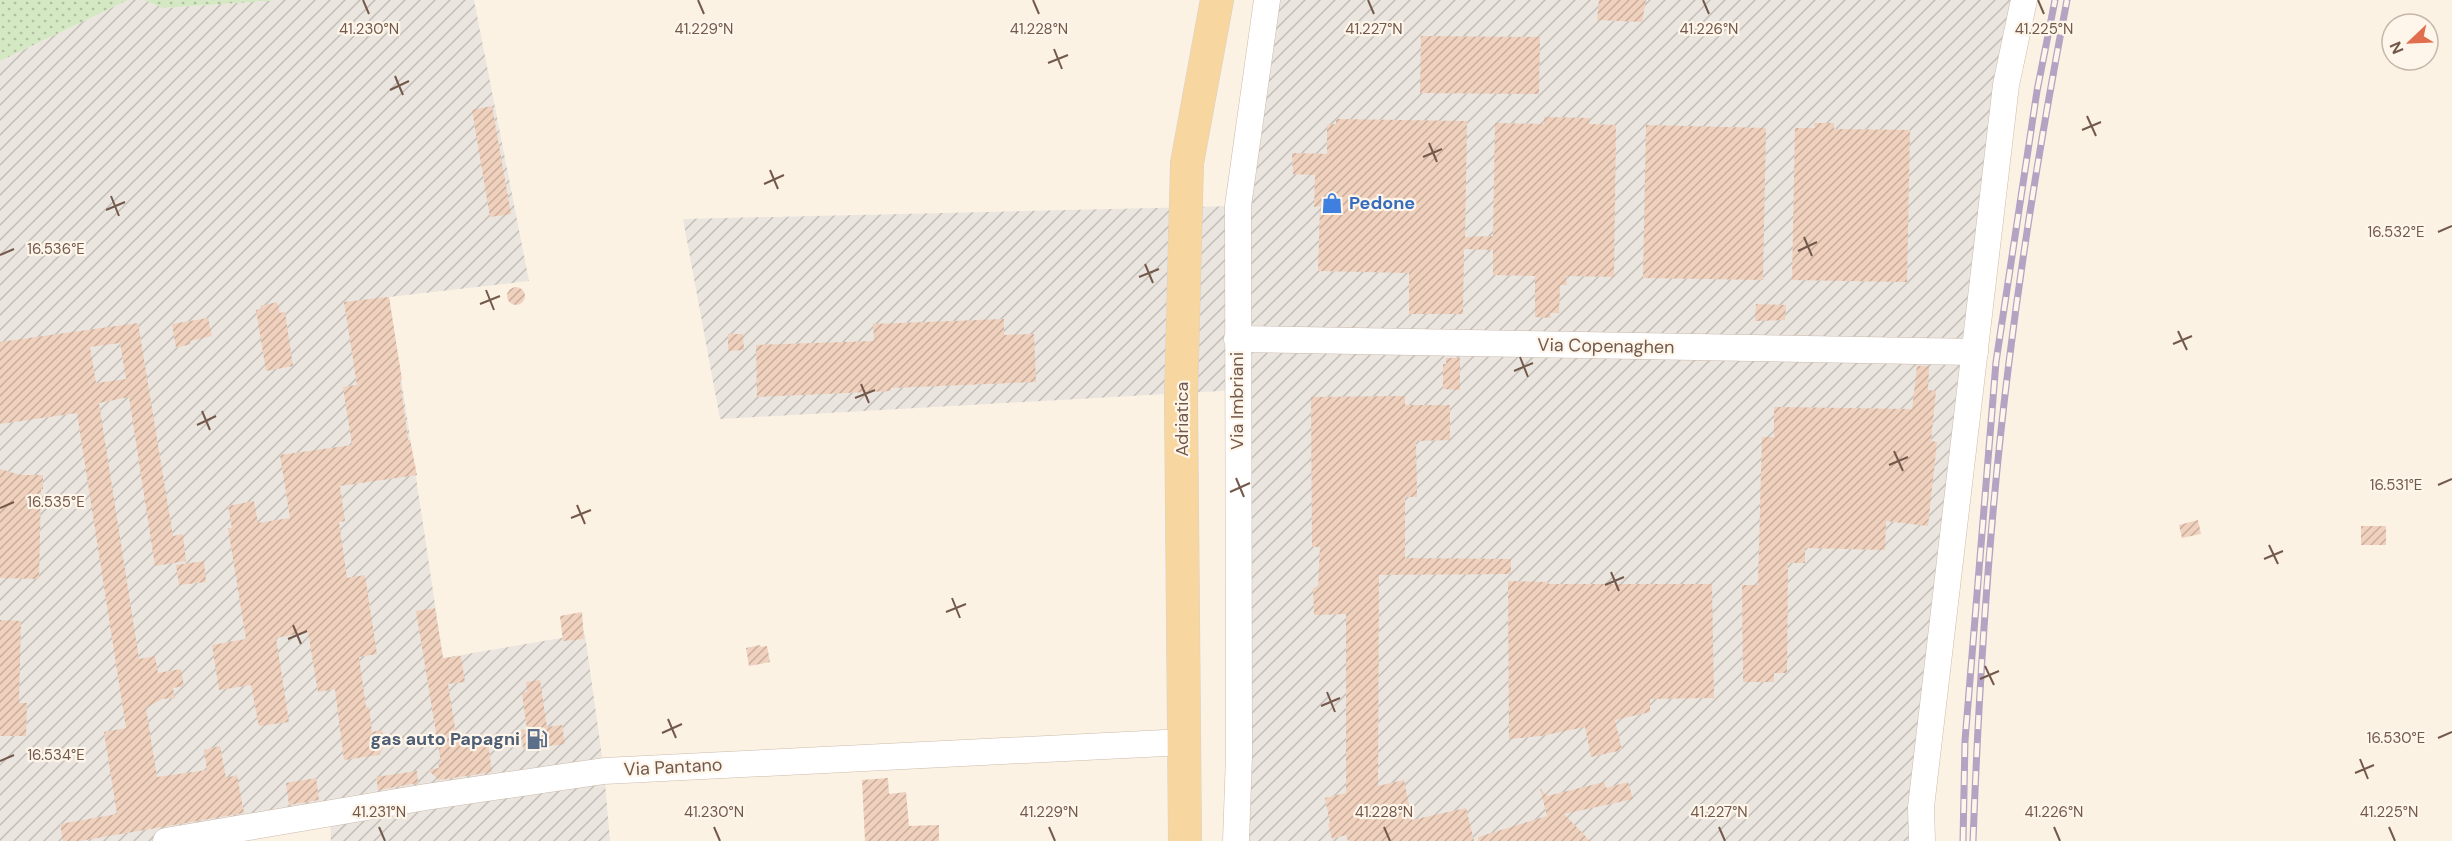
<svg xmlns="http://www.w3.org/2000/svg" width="2452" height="841" font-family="'DM Sans',sans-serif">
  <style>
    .industrial { fill: url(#industrial-furrows) }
    .park { fill: url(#park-dots) }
    .building { fill: url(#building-hatch); fill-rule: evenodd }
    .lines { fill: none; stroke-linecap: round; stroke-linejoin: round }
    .minor-casing { stroke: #cdbaab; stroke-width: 27 }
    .major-casing { stroke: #d8d1cd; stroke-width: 34 }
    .minor { stroke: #fff; stroke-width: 26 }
    .major { stroke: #f8d69f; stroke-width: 33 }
    .rail-casing { stroke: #b5a3c4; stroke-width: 7 }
    .rail { stroke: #fef6ea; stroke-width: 4.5; stroke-dasharray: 14; stroke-linecap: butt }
    .ticks { fill: none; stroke: #73594b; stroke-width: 2 }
    .labels { text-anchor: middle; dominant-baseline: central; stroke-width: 4.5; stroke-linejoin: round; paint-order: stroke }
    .shop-label { font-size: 18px; font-weight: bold; fill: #366cbe; stroke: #fef6ea; text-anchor: start }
    .street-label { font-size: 18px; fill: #73594b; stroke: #fef6ea }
    .service-label { font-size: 18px; font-weight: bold; fill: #4e5e75; stroke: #fef6ea; text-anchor: end }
    .ticks-label { font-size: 15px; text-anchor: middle; fill: #73594b; stroke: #fef6ea; stroke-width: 4.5; stroke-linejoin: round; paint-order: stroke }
  </style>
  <defs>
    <pattern id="industrial-furrows" width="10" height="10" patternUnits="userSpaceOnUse" patternTransform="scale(1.5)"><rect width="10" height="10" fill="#ebe5df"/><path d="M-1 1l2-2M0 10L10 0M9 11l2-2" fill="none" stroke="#c3bdb7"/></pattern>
    <pattern id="park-dots" width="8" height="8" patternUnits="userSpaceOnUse" patternTransform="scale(1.5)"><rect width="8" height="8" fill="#d3e8c3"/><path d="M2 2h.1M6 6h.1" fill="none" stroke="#b0bfa0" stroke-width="1.8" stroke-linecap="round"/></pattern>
    <pattern id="building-hatch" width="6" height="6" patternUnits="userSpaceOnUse" patternTransform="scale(1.5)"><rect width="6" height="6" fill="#f0d1bd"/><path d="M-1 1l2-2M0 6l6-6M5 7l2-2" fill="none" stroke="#c7ad9c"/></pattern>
  </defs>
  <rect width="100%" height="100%" fill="#fbf2e4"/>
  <g class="industrial">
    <path d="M128,0H144L164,8L281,0H474L529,281L389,297L443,658L585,634L604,771L610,841H331L330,813L181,841H0V61Z"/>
    <path d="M1267,0H2024L1922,841H1235L1237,390L720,419L683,219L1238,206Z"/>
  </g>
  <g class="park">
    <path d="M0,0H128L0,61Z"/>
    <path d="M144,0H281L163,8Z"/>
  </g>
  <g class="building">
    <path d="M1599,0H1646L1642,22L1597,20Z"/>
    <path d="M1421,36L1540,37L1539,94L1420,93Z"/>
    <path d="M492,106L511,214L490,217L472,110Z"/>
    <path d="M1544,117L1590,118L1589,124L1616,125L1614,277L1566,276L1567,285H1560L1559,313H1550L1551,318L1535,317V276L1493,275V250L1464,249L1463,314H1409V273L1318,271L1320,206L1314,207L1315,175L1293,174L1292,153L1327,154V125L1336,124V119L1467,121L1465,237L1493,236L1495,123L1544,124Z"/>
    <path d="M1814,123H1834V129L1910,130L1907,282L1792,280L1795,128H1815Z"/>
    <path d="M1646,125L1766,128L1763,280L1643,278Z"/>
    <circle cx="516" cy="296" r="9"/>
    <path d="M389,297L402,380H400L408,440H410L417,475L340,486L345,521L339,522L347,578L365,575L377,654L359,657L366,707H369L372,732L382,730L384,746L379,755L344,760L335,689L318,692L308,632L276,638L289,722L259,726L251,685L219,690L212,645L246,639L228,528H232L228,506L254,501L258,523L290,518L280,455L352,445L343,387L357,385L344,302Z"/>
    <path d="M277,302L280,313L285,312L293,366L266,371L256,310L262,309L261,306Z"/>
    <path d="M1756,304L1786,305L1785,320L1755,321Z"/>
    <path d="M208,318L212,336L190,341L191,344L176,348L172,324Z"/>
    <path d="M1004,319V335L1034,334L1036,382L891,388V391L757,397L756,345L874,341L873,324Z"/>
    <path d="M138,323L173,536L183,534L186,561L155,566L129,397L99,403L139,659L155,656L158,673L181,669L184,686L173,688L175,698L162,699L146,708L157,777L207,770L204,750L220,746L226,778L237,775L244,813L80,841H63L60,824L117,814L104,732L126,728L77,413L0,424V342ZM120,343L126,379L96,383L90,347Z"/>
    <path d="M728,334H743L744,350L728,351Z"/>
    <path d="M1446,358H1460V390L1443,389V364H1446Z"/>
    <path d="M1917,366H1929L1928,390L1936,391L1931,441L1937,442L1928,526L1886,521L1885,550L1805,548V563H1788L1787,673H1774V682H1743L1742,585H1758L1762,437H1774V407L1912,409Z"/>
    <path d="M1405,396V405H1450V440L1416,441L1417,497H1405V558L1511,559V574L1379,575L1378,786L1404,780L1412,820L1466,808L1474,841H1348L1346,835L1332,839L1328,824L1330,823L1325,798L1346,793V614L1314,615L1313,588L1318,587L1320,547H1312L1311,397Z"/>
    <path d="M0,469L21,475H43V489H41L39,579L0,578Z"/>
    <path d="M2198,520L2201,534L2182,538L2179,525Z"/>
    <rect x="2361" y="526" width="25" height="19"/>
    <path d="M204,561L206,582L179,585L176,565Z"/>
    <path d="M1508,581L1549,582V584H1712L1714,698L1650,699V712L1615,720L1622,750L1591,757L1585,727L1541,736L1509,739Z"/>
    <path d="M435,608L443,658L461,656L465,682L448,684L457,740L487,735L492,772L439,780L428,770L439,768L438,763H441L416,611Z"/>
    <path d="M582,612L584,639L563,641L560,616Z"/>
    <path d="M0,620L21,621L19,703H27L26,736H0Z"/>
    <path d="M760,645L761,647L767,646L770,662L749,666L746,648Z"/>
    <path d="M540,680L547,727L562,725L565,744L523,749L521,730L527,729L522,693L527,692L526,682Z"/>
    <path d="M417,771L418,783L378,790L376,777Z"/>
    <path d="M316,778L319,800L289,805L286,783Z"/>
    <path d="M888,778L889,794L906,792L909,826L939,825V841H865L862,780Z"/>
    <path d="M1604,782L1606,788L1628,782L1633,799L1564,814L1590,841H1478V837L1547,816L1540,788L1547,796Z"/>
  </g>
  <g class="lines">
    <defs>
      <g id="minor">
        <path d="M1237,339L1975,352"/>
        <path d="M166,841L426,797L604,771L1185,742"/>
        <path d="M1236,841L1239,755L1238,206L1267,0"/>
        <path d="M1922,841L1921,807L2006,85L2024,0"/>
      </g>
      <path id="major" d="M1185,841L1181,397L1187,163L1217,0"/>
    </defs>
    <use href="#minor" class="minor-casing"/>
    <use href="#major" class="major-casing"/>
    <use href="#minor" class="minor"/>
    <use href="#major" class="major"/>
    <defs>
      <g id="rail">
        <path d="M1963,841L1965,741L1996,362L2037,91L2055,0"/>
        <path d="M1973,841C1979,681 1989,521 2009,362C2024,241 2044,120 2067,0"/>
      </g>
    </defs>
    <use href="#rail" class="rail-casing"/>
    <use href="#rail" class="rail"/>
  </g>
  <path class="ticks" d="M363,0L369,14M698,0L704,14M1033,0L1039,14M1368,0L1374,14M1703,0L1709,14M2038,0L2044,14M1054,49L1062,69M1048,63L1068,55M395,76L403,95M390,90L409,81M2087,116L2096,136M2082,130L2101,122M1429,143L1437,162M1423,157L1442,149M770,170L778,189M764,184L784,175M111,196L119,216M106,210L125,202M2438,232L2452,226M1804,237L1812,256M1798,251L1817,242M0,255L14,249M1145,264L1153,283M1139,277L1159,269M486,290L494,310M480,304L500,296M2178,331L2187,350M2173,344L2192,336M1520,357L1528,377M1514,371L1533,363M861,384L869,403M855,398L875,390M202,411L210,430M197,425L216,416M1894,451L1903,471M1889,465L1908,457M1236,478L1244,497M2438,485L2452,479M1230,492L1250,483M577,505L585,524M0,508L14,502M571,518L591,510M2269,545L2278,564M2264,559L2283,551M1611,572L1619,591M1605,585L1624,577M952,598L960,618M946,612L966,604M293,625L301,644M288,639L307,631M1985,666L1994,685M1980,679L1999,671M1327,692L1335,712M1321,706L1340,698M668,719L676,738M662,733L682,724M2438,738L2452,732M2360,759L2368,779M0,761L14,755M2355,773L2374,765M379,827L385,841M714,827L720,841M1049,827L1055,841M1384,827L1390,841M1719,827L1725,841M2054,827L2060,841M2389,827L2395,841"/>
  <defs>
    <symbol id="shop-bare" viewBox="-9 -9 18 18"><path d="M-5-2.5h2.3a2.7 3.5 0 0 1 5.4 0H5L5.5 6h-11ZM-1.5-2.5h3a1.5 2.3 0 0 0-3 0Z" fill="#3f7fe0" stroke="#fef6ea" stroke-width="2.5" paint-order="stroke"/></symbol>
    <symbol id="fuel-bare" viewBox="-9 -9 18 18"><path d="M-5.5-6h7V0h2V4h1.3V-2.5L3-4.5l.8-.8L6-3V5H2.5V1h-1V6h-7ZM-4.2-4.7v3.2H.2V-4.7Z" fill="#5c6f8a" stroke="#fef6ea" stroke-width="2.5" paint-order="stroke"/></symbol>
  </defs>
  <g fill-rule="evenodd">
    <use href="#shop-bare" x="1317" y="188" width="30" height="30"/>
    <use href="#fuel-bare" x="522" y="724" width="30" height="30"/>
  </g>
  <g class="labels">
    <g class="shop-label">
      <text x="1349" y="203">Pedone</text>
    </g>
    <g class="street-label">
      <text transform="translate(1606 346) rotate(1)">Via Copenaghen</text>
      <text transform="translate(1237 401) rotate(-90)">Via Imbriani</text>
      <text transform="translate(1182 419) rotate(-90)">Adriatica</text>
      <text transform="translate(673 767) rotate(-3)">Via Pantano</text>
    </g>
    <g class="service-label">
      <text x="520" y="739">gas auto Papagni</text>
    </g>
  </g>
  <g class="ticks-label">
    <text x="369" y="34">41.230°N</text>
    <text x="704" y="34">41.229°N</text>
    <text x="1039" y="34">41.228°N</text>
    <text x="1374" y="34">41.227°N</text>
    <text x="1709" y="34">41.226°N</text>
    <text x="2044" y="34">41.225°N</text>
    <text x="2396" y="237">16.532°E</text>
    <text x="56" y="254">16.536°E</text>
    <text x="2396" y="490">16.531°E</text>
    <text x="56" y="507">16.535°E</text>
    <text x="2396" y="743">16.530°E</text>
    <text x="56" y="760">16.534°E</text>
    <text x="379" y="817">41.231°N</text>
    <text x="714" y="817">41.230°N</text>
    <text x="1049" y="817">41.229°N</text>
    <text x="1384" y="817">41.228°N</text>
    <text x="1719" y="817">41.227°N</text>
    <text x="2054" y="817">41.226°N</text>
    <text x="2389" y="817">41.225°N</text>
  </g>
  <g transform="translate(2410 42) rotate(247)"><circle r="28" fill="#fef6ea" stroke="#c6b7aa" stroke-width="1.5"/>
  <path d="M0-4.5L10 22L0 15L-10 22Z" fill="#e16e4e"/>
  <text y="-9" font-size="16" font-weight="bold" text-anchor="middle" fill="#73594b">N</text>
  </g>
</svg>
